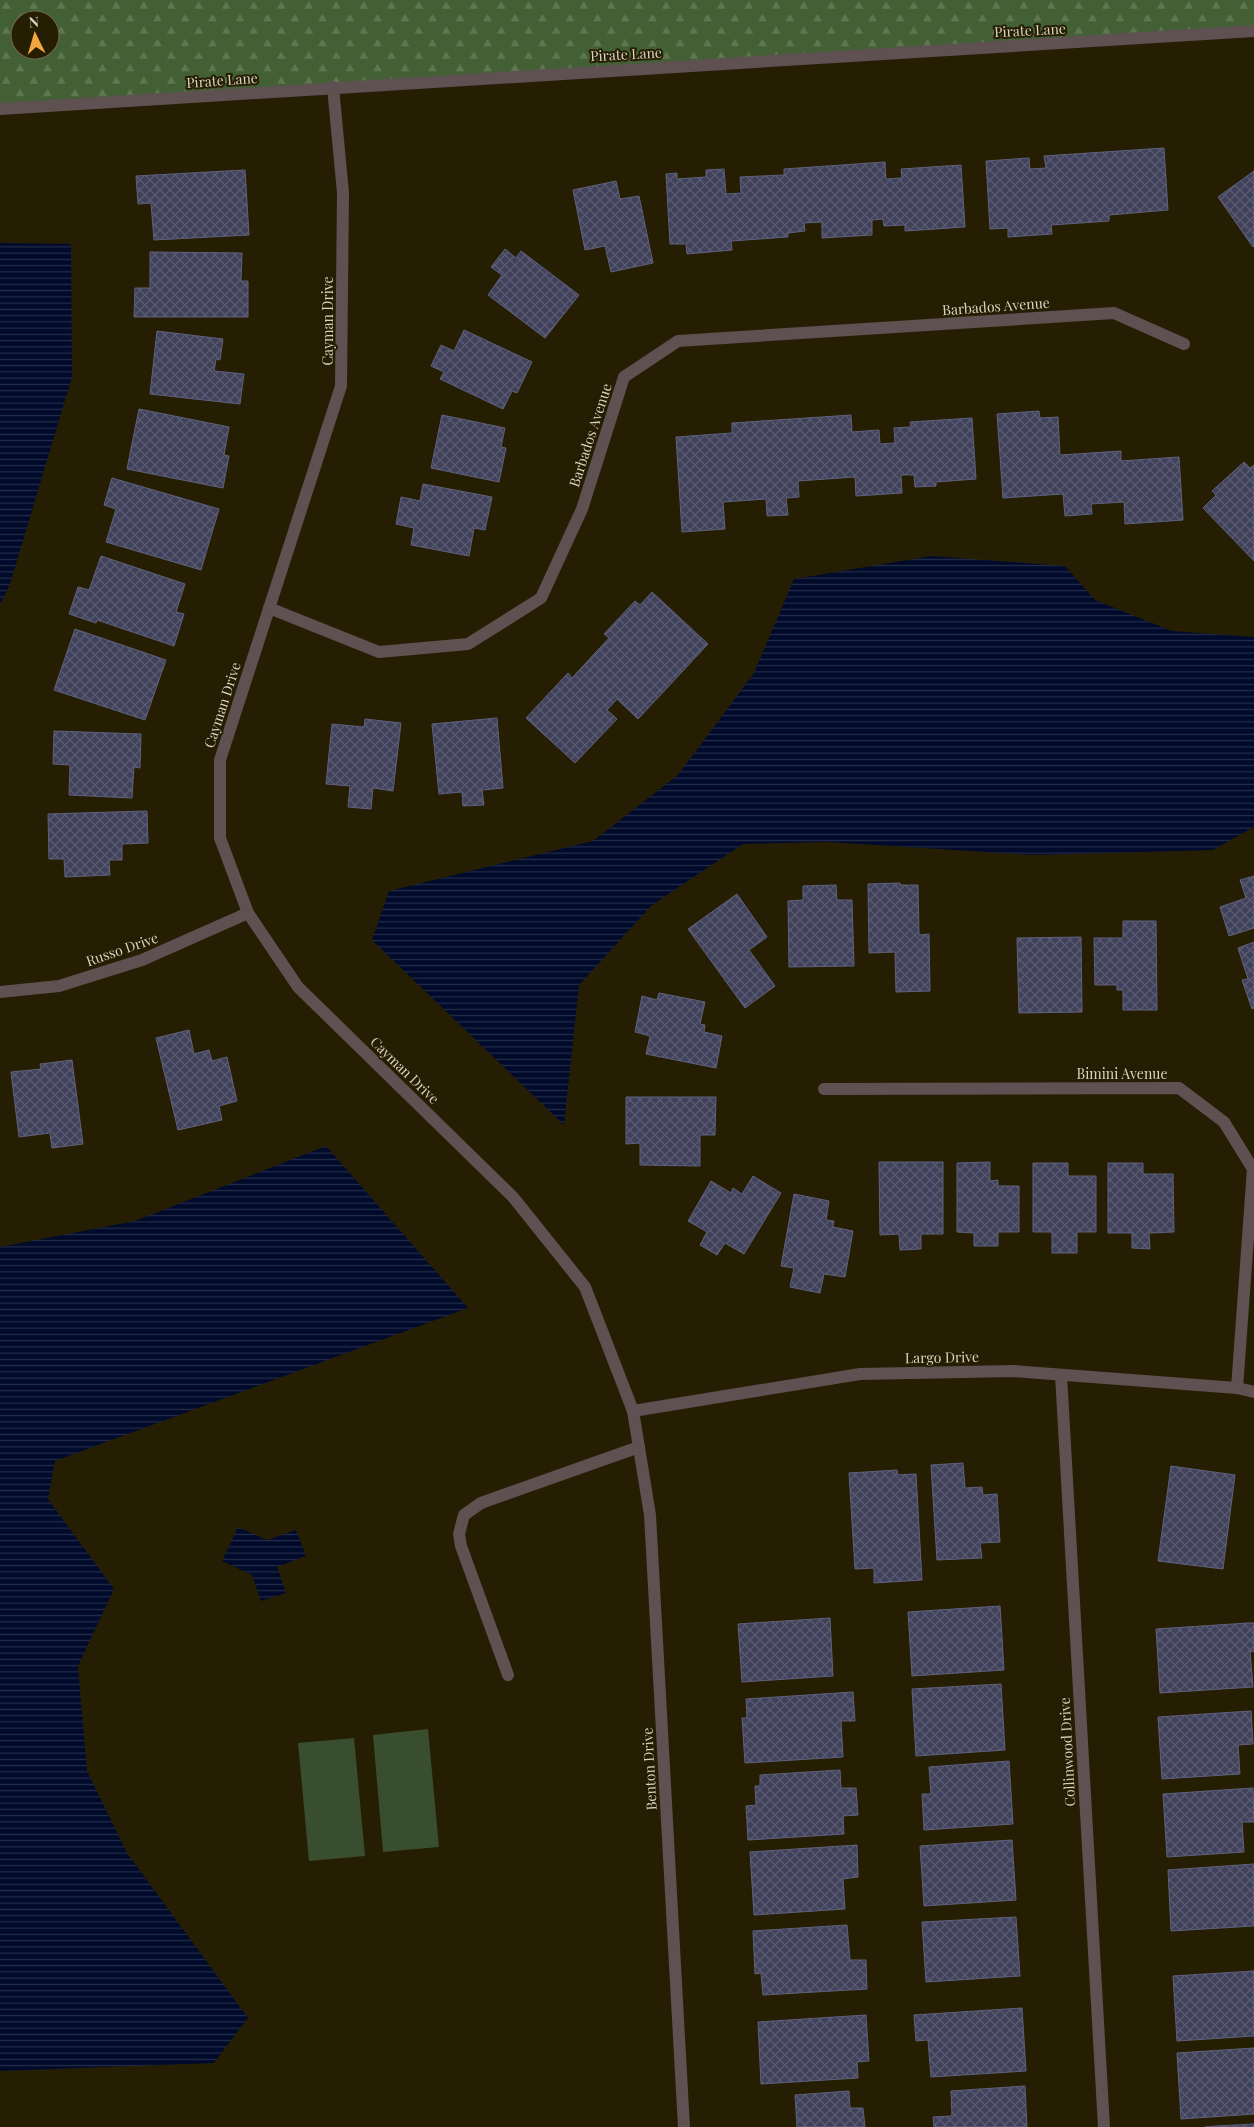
<svg xmlns="http://www.w3.org/2000/svg" width="1254" height="2127" font-family="'Playfair Display',serif">
  <style>
    .forest { fill: url(#forest-firs); fill-rule: evenodd }
    .pitch { fill: #384e2e }
    .water { fill: url(#water-rules) }
    .building { fill: url(#building-cross-hatch); stroke: #5f617d }
    .lines { fill: none; stroke-linecap: round; stroke-linejoin: round }
    .service { stroke: #5f5052; stroke-width: 12 }
    .minor { stroke: #5f5052; stroke-width: 12 }
    .tertiary { stroke: #5f5052; stroke-width: 12 }
    .labels { text-anchor: middle; dominant-baseline: central; stroke-width: 4; stroke-linejoin: round; paint-order: stroke }
    .street-label { font-size: 14px; fill: #d9d4c4; stroke: #261e03 }
  </style>
  <defs>
    <pattern id="forest-firs" width="22" height="20" patternUnits="userSpaceOnUse" patternTransform="scale(1.25)"><rect width="22" height="20" fill="#436035"/><path d="M5 1l3.5 6h-7zM16 11l3.5 6h-7z" fill="#5e7651"/></pattern>
    <pattern id="water-rules" width="6" height="5" patternUnits="userSpaceOnUse" patternTransform="scale(1.25)"><rect width="6" height="5" fill="#000a2b"/><path d="M0 2.5h6" fill="none" stroke="#252d48"/></pattern>
    <pattern id="building-cross-hatch" width="8" height="8" patternUnits="userSpaceOnUse" patternTransform="scale(1.25)"><rect width="8" height="8" fill="#40415b"/><path d="M0 0l8 8M0 8l8-8" fill="none" stroke="#5b5c71"/></pattern>
  </defs>
  <rect width="100%" height="100%" fill="#261e03"/>
  <path class="forest" d="M0,0H1254V31L0,109ZM20,20H50V50H20Z"/>
  <g class="pitch">
    <path d="M428,1729L439,1847L383,1852L373,1735Z"/>
    <path d="M354,1738L365,1856L309,1861L298,1743Z"/>
  </g>
  <g class="water">
    <path d="M0,243L71,244L72,377L10,584L0,605Z"/>
    <path d="M931,556L1065,566L1095,600L1172,631L1254,637V827L1213,850L1032,855L828,842L743,844L652,905L579,985L564,1125L372,940L389,891L593,841L678,775L754,673L794,579Z"/>
    <path d="M326,1146L468,1308L55,1461L48,1499L114,1589L78,1666L87,1771L127,1853L248,2018L214,2063L0,2071V1247L135,1221Z"/>
    <path d="M238,1527L267,1540L296,1530L306,1556L277,1567L286,1593L261,1601L252,1575L222,1561Z"/>
  </g>
  <g class="building">
    <path d="M1164,148L1168,210L1109,215V221L1051,225L1052,234L1008,237V228L990,229L986,161L1029,158L1030,169L1046,168L1044,156Z"/>
    <path d="M885,162L886,179L902,178L901,169L961,165L965,227L905,231V225L884,226L883,219L872,220V235L822,238V222L804,223L805,231L788,233V237L731,241L732,250L687,254L686,244H670L666,174L677,173V179L706,177V170L724,169L726,194L741,193L740,177L784,175V169Z"/>
    <path d="M245,170L249,235L154,240L151,203L138,204L136,176Z"/>
    <path d="M1254,171V246L1253,247L1218,197Z"/>
    <path d="M616,181L620,199L639,196L653,263L611,272L605,246L585,250L573,190Z"/>
    <path d="M505,249L516,258L521,251L579,295L545,338L488,295L502,275L491,267Z"/>
    <path d="M150,252L242,253L241,281H248V317H134L135,288H150Z"/>
    <path d="M464,330L532,362L517,393L512,391L503,409L440,379L444,372L431,366L441,345L454,351Z"/>
    <path d="M157,331L223,339L220,360L216,359L214,371L244,374L240,404L150,394Z"/>
    <path d="M139,409L229,427L224,455L229,456L223,488L127,469Z"/>
    <path d="M1039,411L1040,418L1058,417L1060,455L1121,451V461L1179,457L1183,520L1125,524L1124,502L1091,504L1092,514L1065,516L1063,494L1003,498L997,414Z"/>
    <path d="M442,415L505,428L501,447L506,448L499,482L431,468Z"/>
    <path d="M851,415L852,432L879,430L880,444L895,443L894,428L911,427L910,422L972,418L976,479L936,482V486L915,487L914,475H901L902,493L856,496L855,477L798,481L799,497L786,498L788,515L767,516L766,499L723,502L725,529L682,532L676,437L732,433V423Z"/>
    <path d="M1244,462L1250,468L1254,465V561L1203,508L1216,495L1212,491Z"/>
    <path d="M112,478L219,509L201,570L106,542L116,509L104,505Z"/>
    <path d="M423,484L492,497L485,530L474,528L469,556L411,545L414,528L396,524L401,497L420,501Z"/>
    <path d="M101,556L185,584L176,612L184,614L174,646L97,620L96,623L69,614L78,587L89,590Z"/>
    <path d="M652,592L708,644L638,719L617,699L607,710L617,719L575,763L526,718L568,673L572,678L609,638L604,634L635,601L640,605Z"/>
    <path d="M75,629L166,660L145,720L54,690Z"/>
    <path d="M497,718L503,788L482,790L484,805L463,806L462,792L439,794L432,724Z"/>
    <path d="M365,719L401,723L393,791L373,788L371,809L348,807L350,786L326,784L332,724L364,727Z"/>
    <path d="M54,731L141,734L140,768L134,767L132,798L69,795L70,765L53,764Z"/>
    <path d="M147,811L148,843L122,844V860H109L110,875L65,877L64,859H49L48,814Z"/>
    <path d="M1254,876V928L1229,936L1220,907L1246,898L1240,880Z"/>
    <path d="M900,883V885H918L919,935L929,934L930,991L896,992L895,952L869,953L868,884Z"/>
    <path d="M836,885L837,900H852L854,966L789,967L788,901L803,900V886Z"/>
    <path d="M737,894L767,937L749,950L775,986L745,1008L688,929Z"/>
    <path d="M1123,921H1156L1157,1010H1123V990H1117V985H1095L1094,938H1123Z"/>
    <path d="M1081,937L1082,1012L1019,1013L1017,938Z"/>
    <path d="M1254,942V1008L1252,1009L1242,980L1248,979L1238,948Z"/>
    <path d="M659,993L705,1002L700,1024L705,1025L704,1032L722,1036L716,1068L646,1054L650,1036L635,1032L642,996L657,1000Z"/>
    <path d="M189,1030L194,1054L209,1050L212,1061L227,1057L237,1101L219,1106L222,1120L178,1130L156,1038Z"/>
    <path d="M72,1060L83,1144L52,1148L50,1133L19,1137L11,1072L41,1069L40,1064Z"/>
    <path d="M626,1097H716L715,1135H700V1166L640,1165V1143L626,1144Z"/>
    <path d="M879,1162H943V1234H921V1249L900,1250L899,1234L880,1235Z"/>
    <path d="M990,1162V1181L998,1180V1186H1019V1232H998V1246H974V1233L957,1232V1163Z"/>
    <path d="M1033,1163H1068V1176H1096V1232H1077V1253H1052V1232H1033Z"/>
    <path d="M1108,1163H1143V1174H1173L1174,1232L1149,1233L1150,1249L1132,1248V1233H1108Z"/>
    <path d="M753,1176L781,1193L744,1254L725,1243L717,1255L700,1245L707,1232L688,1221L711,1181L731,1193L733,1188L742,1194Z"/>
    <path d="M794,1194L829,1201L826,1220L834,1221L833,1227L853,1231L845,1277L824,1274L820,1293L790,1287L794,1268L781,1266Z"/>
    <path d="M963,1463L965,1488L982,1487L983,1495L997,1494L1000,1542L980,1543L982,1558L937,1560L931,1465Z"/>
    <path d="M1171,1466L1235,1475L1223,1569L1158,1561Z"/>
    <path d="M897,1470L898,1475L916,1474L922,1580L874,1583V1568L855,1569L849,1473Z"/>
    <path d="M1000,1606L1004,1670L912,1676L908,1612Z"/>
    <path d="M830,1618L833,1676L742,1682L738,1624Z"/>
    <path d="M1248,1623H1254V1651L1250,1652L1253,1687L1160,1693L1156,1629Z"/>
    <path d="M1001,1684L1005,1750L916,1756L912,1689Z"/>
    <path d="M853,1692L855,1721H841L843,1757L745,1763L742,1718H747L746,1699Z"/>
    <path d="M1251,1711L1253,1744L1238,1745L1240,1774L1162,1779L1158,1717Z"/>
    <path d="M1009,1761L1013,1824L924,1830L922,1794H931L929,1767Z"/>
    <path d="M840,1770L841,1788H856L858,1815L843,1816L844,1834L748,1840L746,1806L756,1805L755,1786H760V1775Z"/>
    <path d="M1253,1788L1254,1822H1242L1244,1852L1167,1857L1163,1794Z"/>
    <path d="M1012,1840L1016,1900L924,1906L920,1846Z"/>
    <path d="M857,1845L858,1877L843,1879L845,1909L754,1915L750,1852Z"/>
    <path d="M1254,1864V1926L1171,1931L1168,1870Z"/>
    <path d="M1016,1917L1020,1976L926,1982L922,1922Z"/>
    <path d="M847,1925L850,1960H866L867,1989L763,1995L761,1973L755,1974L753,1931Z"/>
    <path d="M1254,1971V2036L1177,2041L1173,1976Z"/>
    <path d="M1022,2008L1026,2071L931,2077L928,2040L916,2041L914,2015Z"/>
    <path d="M866,2015L869,2061L857,2062L858,2078L761,2084L758,2022Z"/>
    <path d="M1254,2048V2114L1181,2119L1177,2053Z"/>
    <path d="M1025,2086L1027,2127H934L933,2117L952,2116L951,2091Z"/>
    <path d="M849,2091L850,2108H863L865,2127H797L795,2095Z"/>
    <path d="M1254,2124V2127H1205L1216,2126Z"/>
  </g>
  <g class="lines">
    <path class="service" d="M508,1675L461,1546L459,1534L464,1515L481,1503L639,1447"/>
    <g class="minor">
      <path d="M333,87L343,193L341,386L220,760V838L248,913L298,987L513,1197L585,1287L633,1411L650,1515L684,2127"/>
      <path d="M269,608L379,652L468,644L541,598L582,509L624,377L678,341L1114,313L1184,344"/>
      <path d="M0,992L59,986L142,960L248,913"/>
      <path d="M824,1089L1179,1088L1224,1122L1253,1169L1237,1388"/>
      <path d="M1061,1375L1104,2127"/>
      <path d="M633,1411L860,1374L1013,1371L1237,1388L1254,1392"/>
    </g>
    <path class="tertiary" d="M0,109L1254,31"/>
  </g>
  <g class="labels">
    <g class="street-label">
      <text transform="translate(1030 30) rotate(-3)">Pirate Lane</text>
      <text transform="translate(626 54) rotate(-3)">Pirate Lane</text>
      <text transform="translate(222 80) rotate(-4)">Pirate Lane</text>
      <text transform="translate(996 306) rotate(-4)">Barbados Avenue</text>
      <text transform="translate(327 321) rotate(-90)">Cayman Drive</text>
      <text transform="translate(590 435) rotate(-72)">Barbados Avenue</text>
      <text transform="translate(222 705) rotate(-72)">Cayman Drive</text>
      <text transform="translate(122 949) rotate(-19)">Russo Drive</text>
      <text transform="translate(405 1070) rotate(44)">Cayman Drive</text>
      <text x="1122" y="1073">Bimini Avenue</text>
      <text transform="translate(942 1357) rotate(-1)">Largo Drive</text>
      <text transform="translate(1067 1752) rotate(-93)">Collinwood Drive</text>
      <text transform="translate(649 1769) rotate(-93)">Benton Drive</text>
    </g>
  </g>
  <g transform="translate(35 35) rotate(355)"><circle r="24" fill="#261e03" stroke="#6e6750"/>
  <path d="M0-4L9 19L0 12L-9 19Z" fill="#f1a640"/>
  <text y="-8" font-size="14" font-weight="bold" text-anchor="middle" fill="#d9d4c4">N</text>
  </g>
</svg>
